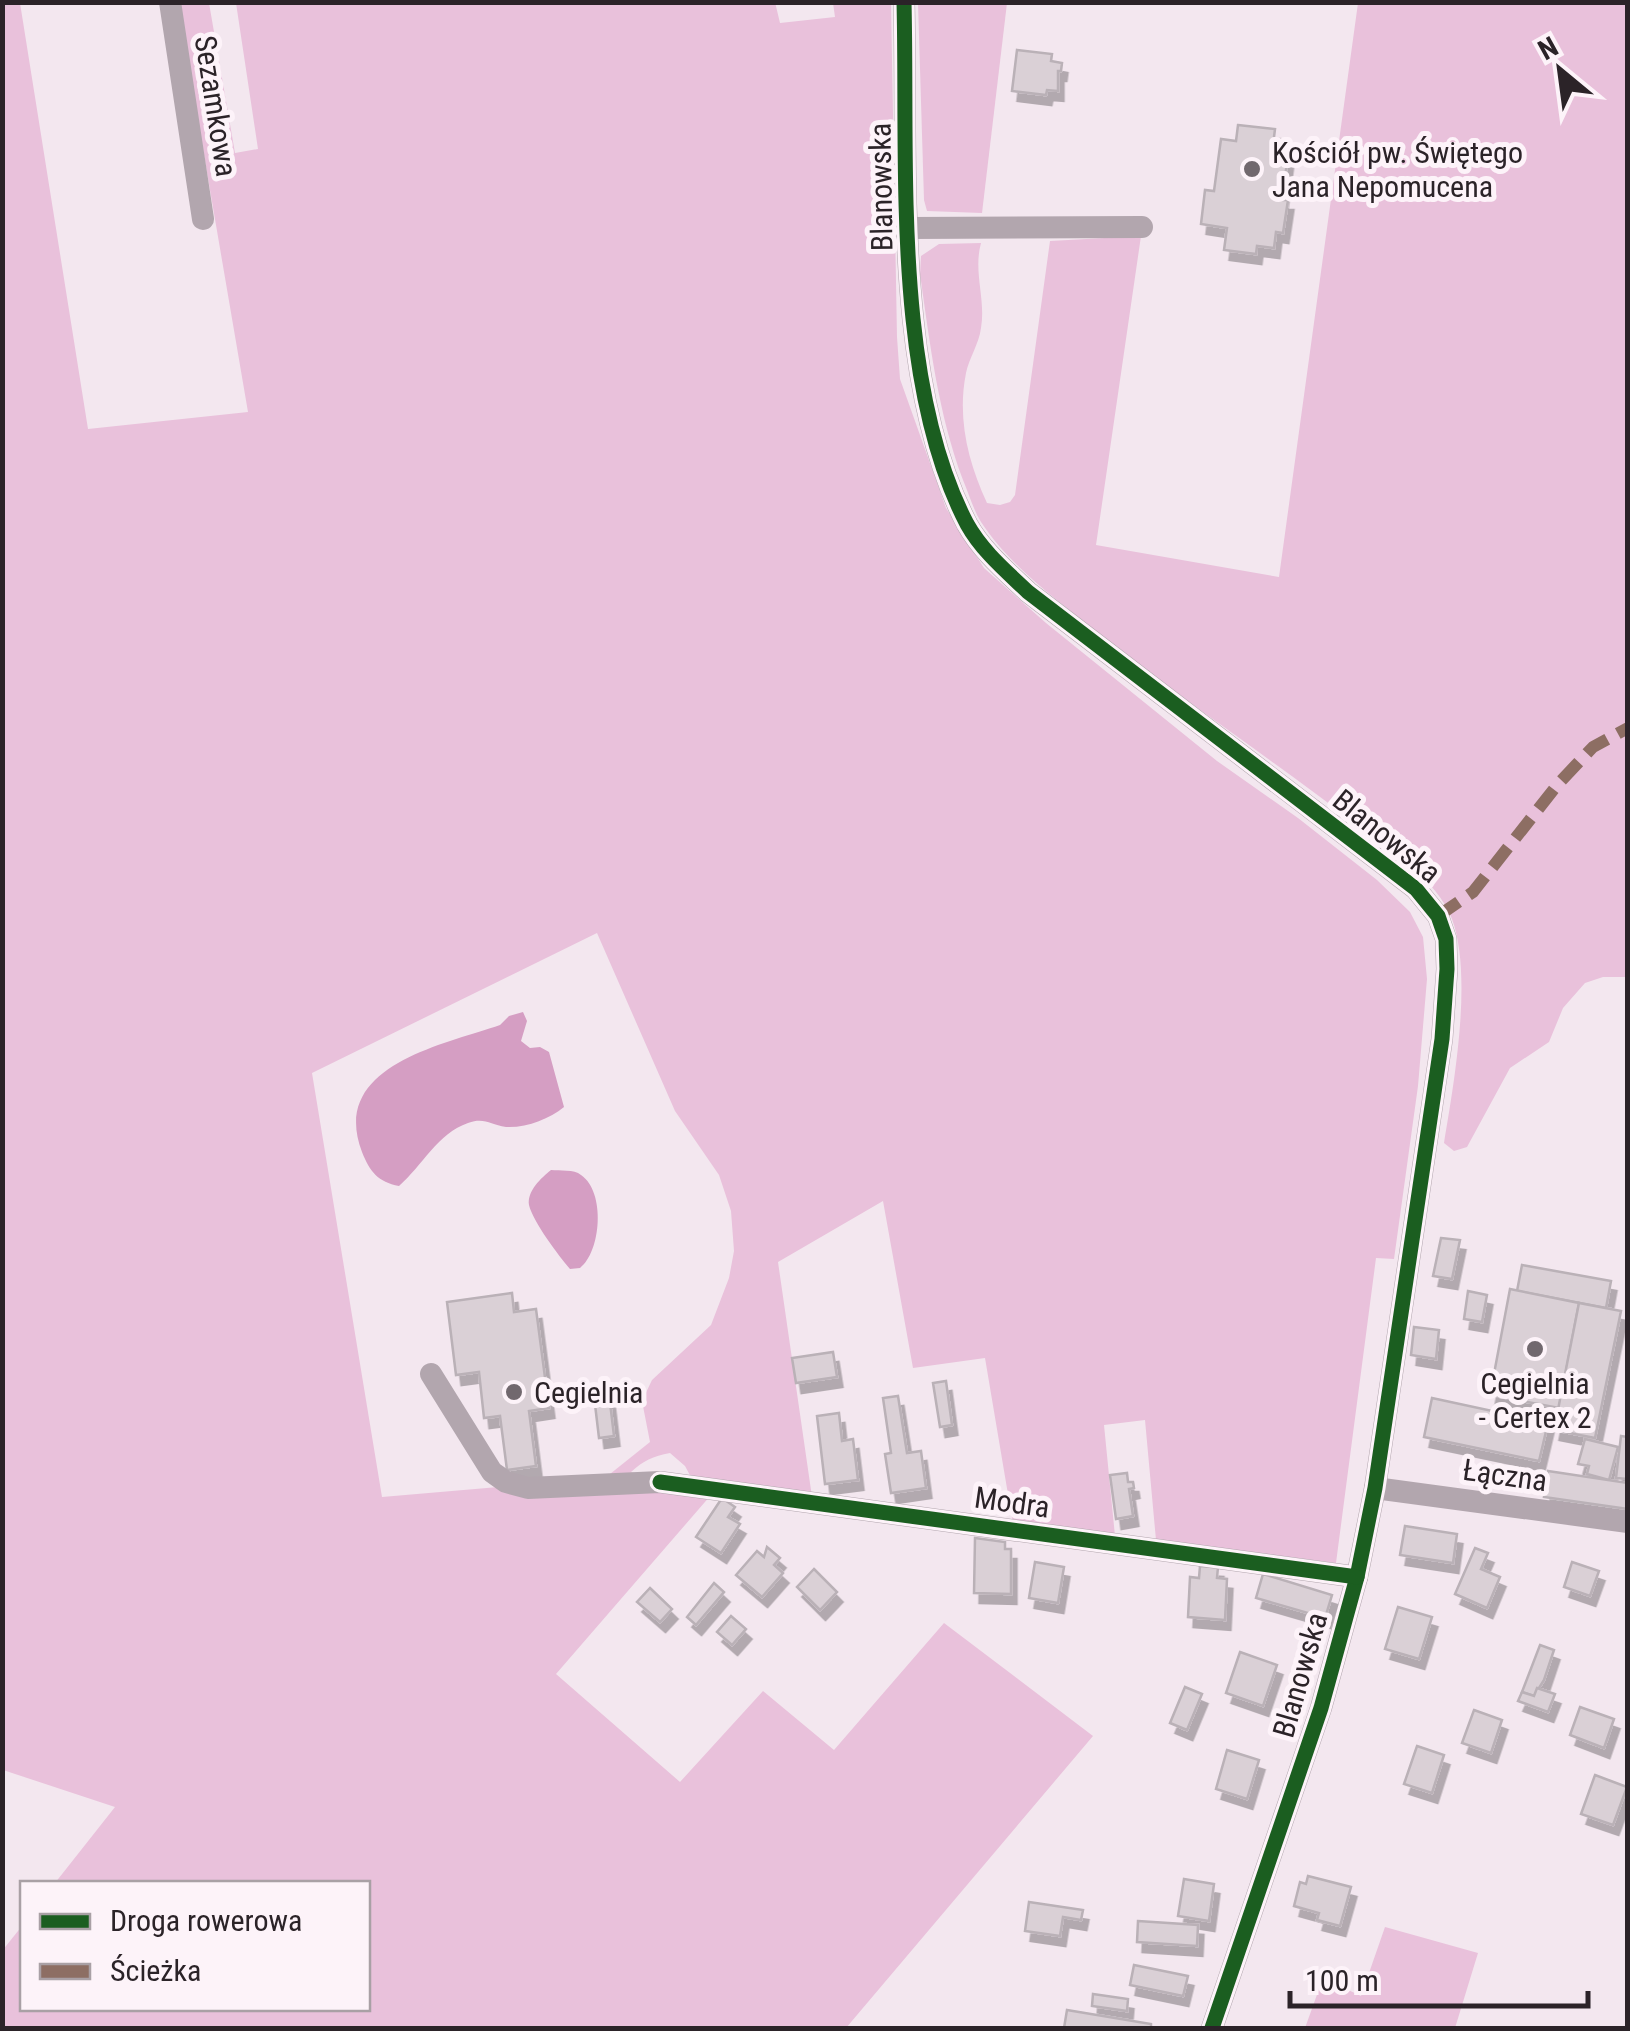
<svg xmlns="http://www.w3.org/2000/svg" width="1630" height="2031" font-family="'Roboto Condensed',sans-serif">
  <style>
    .green { fill: #e9c1db; fill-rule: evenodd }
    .water { fill: #d59ec3 }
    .building { fill: #dad0d6; stroke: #bab1b7; stroke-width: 2.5; filter: url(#shadow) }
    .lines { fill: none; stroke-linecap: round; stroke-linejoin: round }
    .minor { stroke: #b2a6ae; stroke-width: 22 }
    .quiet { stroke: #8d6e63; stroke-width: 12; stroke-dasharray: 25 12; stroke-linecap: butt }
    .cycleway-casing { stroke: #fdf3f9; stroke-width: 21 }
    .cycleway { stroke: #1b5e20; stroke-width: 15 }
    .poi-dot { fill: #71686e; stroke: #fdf3f9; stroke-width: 4 }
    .labels { text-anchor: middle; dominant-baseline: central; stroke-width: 10; stroke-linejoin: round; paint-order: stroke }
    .street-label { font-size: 30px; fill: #2b2328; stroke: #fdf3f9 }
    .poi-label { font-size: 30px; fill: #2b2328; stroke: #fdf3f9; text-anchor: start }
  </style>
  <defs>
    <filter id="shadow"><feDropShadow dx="5.5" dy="10" stdDeviation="0" flood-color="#0004"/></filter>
  </defs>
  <rect width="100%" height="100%" fill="#f3e7ef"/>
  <g class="green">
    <path d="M775,2L780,23L835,17L833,3H891L897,337L900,379L946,508L984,568L1046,623L1217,761L1298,818L1377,880L1410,912L1423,937L1427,979L1418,1086L1394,1259L1376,1258L1336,1563L1156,1540L1145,1420L1104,1425L1115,1536L1013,1524L985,1358L913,1368L883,1201L778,1262L812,1497L692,1479L685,1466L670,1453C653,1456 643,1461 631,1472L711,1495L556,1674L680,1782L763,1691L834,1750L944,1623L1093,1736L846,2028H3L2,1951L22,1926V2008H368V1884L55,1883L115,1807L3,1770V3H20L88,429L248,412L178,3H209L235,153L258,149L236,3ZM597,933L675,1111L719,1175L731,1211L734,1251L729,1278L711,1325L652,1380L642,1401L650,1442L605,1478L382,1497L312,1073Z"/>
    <path d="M1610,2L1627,4V977H1603L1585,983L1563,1008L1549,1042L1510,1068L1467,1147L1454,1151L1444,1143C1454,1083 1473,976 1452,919C1437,879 1388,849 1356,824C1270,758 1180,698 1095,631C1055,598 1009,565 981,522C973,509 969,494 963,480C938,413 930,344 920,274L921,256L939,244L981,243C973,272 986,299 981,328C979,344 969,358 966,373C957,418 968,462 987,503L1000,505L1010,502L1015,495L1050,241L1141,236L1096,545L1279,577L1358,3Z"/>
    <path d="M918,3H1007L982,213L927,211L924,200Z"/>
    <path d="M1385,1927L1478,1953L1455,2028H1305L1323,1978L1361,1996Z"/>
  </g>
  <g class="water">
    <path d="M523,1012L527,1021L521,1041L530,1048L540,1047L549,1052L564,1107C549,1119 527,1128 506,1127C490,1125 485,1117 468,1123C438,1133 422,1166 399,1186C378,1182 370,1172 362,1152C329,1066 442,1045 500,1025L509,1016Z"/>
    <path d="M551,1170C560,1171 574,1169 581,1175C606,1192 601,1252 580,1268L570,1269C559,1256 533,1222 529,1205C527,1191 541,1178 551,1170Z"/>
  </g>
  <g class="building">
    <path d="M1017,50L1052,54L1051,61L1062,63L1061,71H1058V91L1047,90L1046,95L1012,91Z"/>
    <path d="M1238,125L1275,129L1273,145L1289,147L1282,200H1288L1283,233L1276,232L1274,248L1257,246L1256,254L1224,250L1227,228L1201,224L1205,190L1214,191L1221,139L1236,141Z"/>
    <path d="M1441,1238L1460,1240L1452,1279L1433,1276Z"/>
    <path d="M1522,1265L1611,1281L1606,1308L1517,1291Z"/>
    <path d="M1510,1289L1579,1303L1559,1408L1490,1395Z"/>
    <path d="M1468,1291L1487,1295L1482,1322L1464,1319Z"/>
    <path d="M512,1293L514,1312L536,1309L549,1408L529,1411L536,1466L507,1470L500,1416L484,1418L479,1372L456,1375L447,1302Z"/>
    <path d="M1579,1303L1621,1311L1595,1438L1554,1430Z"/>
    <path d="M1414,1327L1439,1330L1436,1359L1411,1355Z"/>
    <path d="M833,1352L837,1377L796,1383L792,1358Z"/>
    <path d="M946,1381L952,1425L940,1427L933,1383Z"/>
    <path d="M609,1394L614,1436L599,1438L594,1396Z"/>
    <path d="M898,1396L907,1453L921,1451L926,1488L891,1493L885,1454L891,1453L883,1398Z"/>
    <path d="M1432,1398L1548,1423L1539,1461L1424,1437Z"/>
    <path d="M839,1413L842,1441L853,1439L858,1480L825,1484L817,1416Z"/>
    <path d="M1621,1436L1628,1437V1479L1616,1478Z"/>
    <path d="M1585,1439L1618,1447L1609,1480L1587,1474L1589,1466L1578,1464Z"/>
    <path d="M1548,1471L1628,1483V1509L1544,1497Z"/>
    <path d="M1127,1473L1128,1482H1133L1134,1488L1129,1489L1133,1516L1116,1519L1110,1475Z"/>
    <path d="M722,1498L735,1507L728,1517L740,1524L721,1553L696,1537Z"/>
    <path d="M1405,1526L1457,1534L1453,1563L1400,1555Z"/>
    <path d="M975,1538L1005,1542V1549H1011V1594L974,1593Z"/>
    <path d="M767,1547L780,1558L774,1565L783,1573L762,1597L736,1575L757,1551L764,1557Z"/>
    <path d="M1475,1548L1488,1553L1481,1569L1500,1577L1487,1608L1455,1594Z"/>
    <path d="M1035,1562L1064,1567L1058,1603L1029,1598Z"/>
    <path d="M1572,1562L1599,1571L1590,1596L1564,1587Z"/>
    <path d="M1200,1566L1218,1567L1217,1578L1227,1579L1225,1620L1188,1617L1190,1577L1199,1578Z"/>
    <path d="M814,1569L837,1592L820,1610L797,1587Z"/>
    <path d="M1263,1574L1332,1595L1325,1618L1256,1598Z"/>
    <path d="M714,1583L724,1592L696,1625L687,1617Z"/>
    <path d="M650,1588L672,1609L660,1622L637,1602Z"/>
    <path d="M1398,1607L1432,1617L1419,1659L1385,1649Z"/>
    <path d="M731,1616L746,1629L732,1645L717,1632Z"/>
    <path d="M1540,1645L1554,1650L1544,1680L1534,1696L1522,1692Z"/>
    <path d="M1240,1652L1277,1665L1263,1706L1226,1693Z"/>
    <path d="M1185,1687L1202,1694L1187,1730L1170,1723Z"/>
    <path d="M1537,1688L1555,1694L1548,1712L1518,1701L1522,1692L1534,1696Z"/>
    <path d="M1580,1707L1614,1719L1604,1748L1570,1735Z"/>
    <path d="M1474,1710L1502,1720L1491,1753L1462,1743Z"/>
    <path d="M1417,1746L1444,1755L1432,1793L1404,1784Z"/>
    <path d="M1227,1750L1259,1760L1247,1799L1216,1789Z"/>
    <path d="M1595,1775L1627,1787L1613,1825L1581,1814Z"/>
    <path d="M1308,1876L1351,1887L1340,1926L1317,1920L1319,1913L1294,1906L1300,1882L1306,1884Z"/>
    <path d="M1184,1879L1214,1884L1209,1921L1178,1916Z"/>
    <path d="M1029,1902L1083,1910L1081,1920L1063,1917L1060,1936L1025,1931Z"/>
    <path d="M1138,1921L1198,1925L1197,1946L1137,1942Z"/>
    <path d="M1134,1965L1188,1976L1183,1996L1130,1985Z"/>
    <path d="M1093,1994L1128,1999L1127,2011L1092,2006Z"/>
    <path d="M1067,2010L1151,2024V2028H1064Z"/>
  </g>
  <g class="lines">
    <g class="minor">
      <path d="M170,2L203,219"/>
      <path d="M904,2C908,161 892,381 967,524C982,551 1006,571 1028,592L1416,889L1438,916L1446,939L1447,969L1442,1039L1375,1488L1357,1577L1321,1708L1212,2028"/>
      <path d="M909,228L1142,227"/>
      <path d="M431,1374L492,1472L506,1482L528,1488L660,1482L1357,1577"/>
      <path d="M1375,1488L1628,1522"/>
    </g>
    <path class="quiet" d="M1438,916L1473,892L1558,784L1593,747L1628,728"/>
    <defs>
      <g id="cycleway">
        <path d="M904,2C908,161 892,381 967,524C982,551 1006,571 1028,592L1416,889L1438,916L1446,939L1447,969L1442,1039L1375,1488L1357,1577L1321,1708L1212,2028"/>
        <path d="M660,1482L1357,1577"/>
      </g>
    </defs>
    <use href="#cycleway" class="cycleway-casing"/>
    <use href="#cycleway" class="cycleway"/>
  </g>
  <g class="poi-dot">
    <circle cx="1252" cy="169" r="10"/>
    <circle cx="1535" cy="1349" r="10"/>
    <circle cx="514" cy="1392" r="10"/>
  </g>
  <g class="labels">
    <g class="street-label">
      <text transform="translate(216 106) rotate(81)">Sezamkowa</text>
      <text transform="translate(881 187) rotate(-91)">Blanowska</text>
      <text transform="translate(1387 836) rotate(39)">Blanowska</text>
      <text transform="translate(1505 1475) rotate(8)">Łączna</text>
      <text transform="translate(1012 1502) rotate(8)">Modra</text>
      <text transform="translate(1300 1675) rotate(-74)">Blanowska</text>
    </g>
    <g class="poi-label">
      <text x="1272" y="152">Kościół pw. Świętego<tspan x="1272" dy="34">Jana Nepomucena</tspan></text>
      <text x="1535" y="1383" text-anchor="middle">Cegielnia<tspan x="1535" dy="34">- Certex 2</tspan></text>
      <text x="534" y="1392">Cegielnia</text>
    </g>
  </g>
  <rect width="1630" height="2031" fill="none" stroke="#2b2328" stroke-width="10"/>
  <rect x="20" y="1881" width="350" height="130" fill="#fdf3f9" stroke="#a9a0a5" stroke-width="2.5"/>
  <rect x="40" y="1914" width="50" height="15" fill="#1b5e20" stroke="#a9a0a5" stroke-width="2.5"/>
  <text x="110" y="1931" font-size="30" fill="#2b2328">Droga rowerowa</text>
  <rect x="40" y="1964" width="50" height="15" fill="#8d6e63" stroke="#a9a0a5" stroke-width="2.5"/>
  <text x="110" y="1981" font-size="30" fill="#2b2328">Ścieżka</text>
  <g transform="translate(1560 70) rotate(331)" stroke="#fdf3f9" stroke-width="8" paint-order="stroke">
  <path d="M0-8L18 38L0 25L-18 38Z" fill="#2b2328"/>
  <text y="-15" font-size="28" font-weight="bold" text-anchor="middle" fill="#2b2328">N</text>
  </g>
  <path d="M1290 1991v15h298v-15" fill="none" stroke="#2b2328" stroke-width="5"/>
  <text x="1305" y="1991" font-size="30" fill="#2b2328" stroke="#fdf3f9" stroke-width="8" paint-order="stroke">100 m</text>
</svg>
